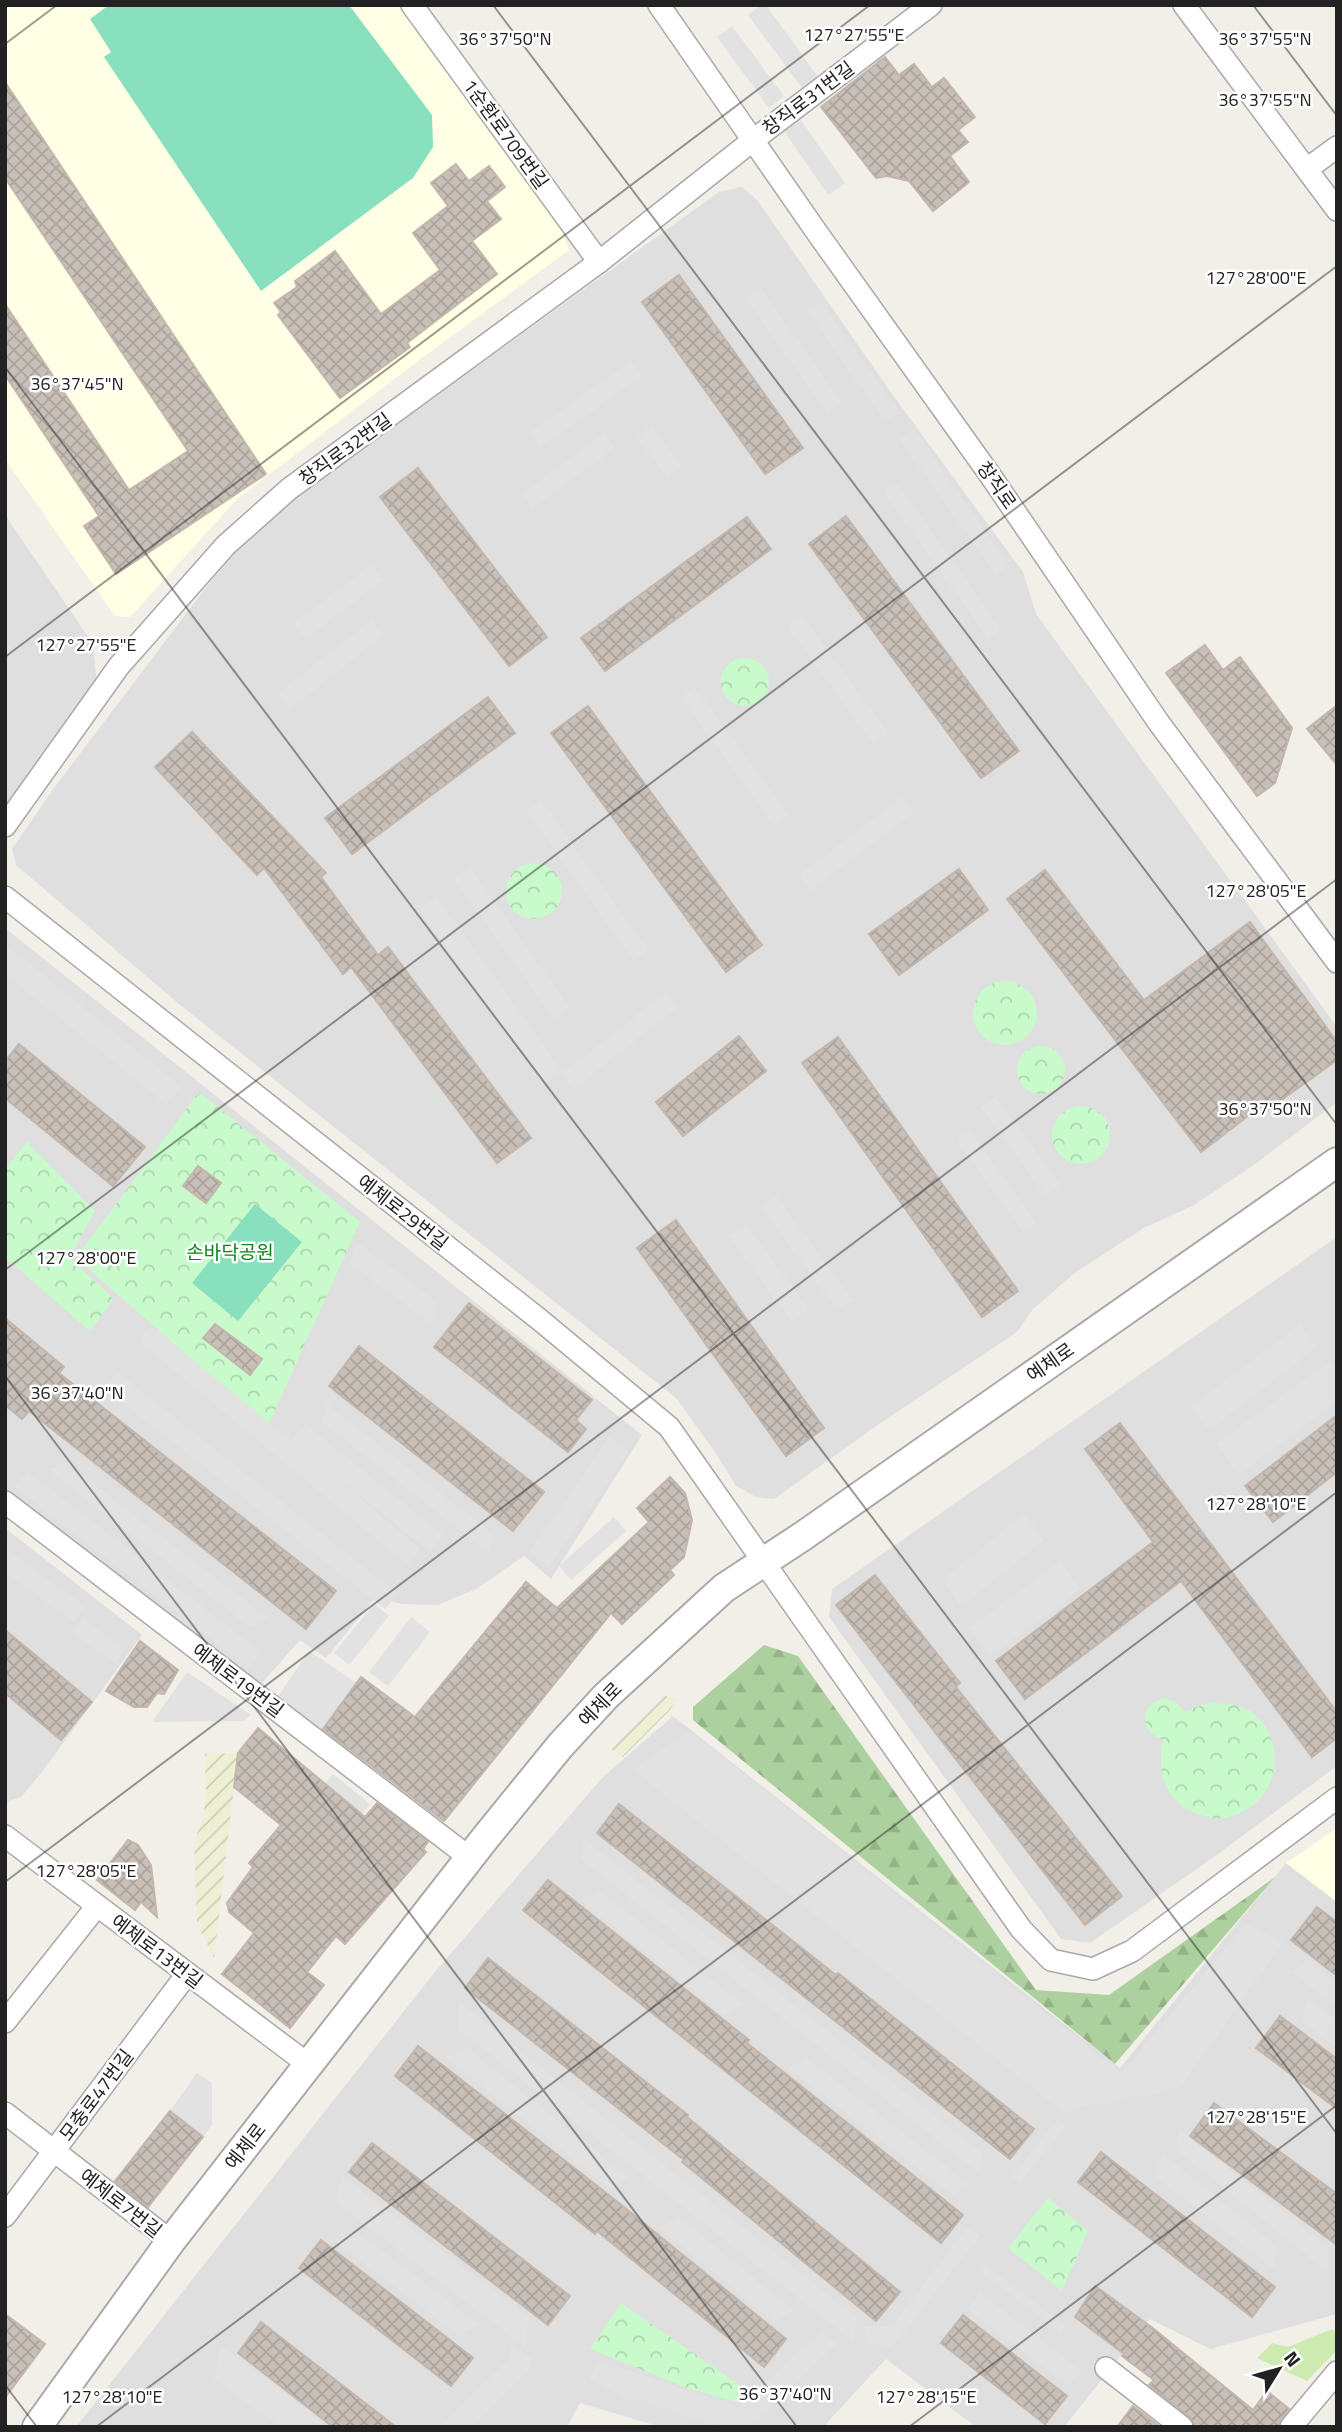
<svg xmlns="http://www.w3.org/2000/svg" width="1342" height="2432" font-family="'Titillium Web','Noto Sans KR',sans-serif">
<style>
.residential{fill:#e0dfdf}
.education{fill:#ffffe5}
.farmland{fill:url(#farmland-furrows)}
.grass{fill:#cdebb0}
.forest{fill:url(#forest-firs)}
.park{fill:url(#park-crowns)}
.pitch{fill:#88e0be}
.parking{fill:#e2e2e2}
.building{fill:url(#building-cross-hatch);stroke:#c4b6ab;stroke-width:2}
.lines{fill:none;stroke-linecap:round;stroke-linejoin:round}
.minor-casing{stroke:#a9a9a9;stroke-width:24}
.tertiary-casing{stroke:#a9a9a9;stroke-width:32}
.minor{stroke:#fff;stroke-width:21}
.tertiary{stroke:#fff;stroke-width:28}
.ticks{fill:none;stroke:#222;stroke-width:2;stroke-opacity:0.45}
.labels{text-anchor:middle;stroke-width:5;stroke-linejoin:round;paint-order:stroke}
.street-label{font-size:19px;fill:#222;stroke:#fff}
.park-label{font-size:19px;fill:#0c8416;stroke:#fff}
.ticks-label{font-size:18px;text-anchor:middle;fill:#222;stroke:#fff;stroke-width:5;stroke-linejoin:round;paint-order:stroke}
</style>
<defs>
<pattern id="farmland-furrows" width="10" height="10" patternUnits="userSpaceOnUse" patternTransform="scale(1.75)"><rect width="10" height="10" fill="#eef0d5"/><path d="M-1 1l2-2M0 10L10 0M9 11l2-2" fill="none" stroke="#ccceb7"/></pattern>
<pattern id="forest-firs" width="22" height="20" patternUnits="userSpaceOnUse" patternTransform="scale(1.75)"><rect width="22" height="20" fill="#add19e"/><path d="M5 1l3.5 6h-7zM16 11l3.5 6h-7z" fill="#95b388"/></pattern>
<pattern id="park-crowns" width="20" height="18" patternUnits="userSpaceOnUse" patternTransform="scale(1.75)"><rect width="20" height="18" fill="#c8facc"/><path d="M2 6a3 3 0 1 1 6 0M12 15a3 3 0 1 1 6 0" fill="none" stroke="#acd6af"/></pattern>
<pattern id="building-cross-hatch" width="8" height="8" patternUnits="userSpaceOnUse" patternTransform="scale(1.75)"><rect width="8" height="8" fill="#c7bfb8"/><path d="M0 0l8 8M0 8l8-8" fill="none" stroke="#aba49e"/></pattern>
</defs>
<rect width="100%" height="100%" fill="#f2efe9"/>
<g class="residential">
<path d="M742 187 758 201 892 394 1023 572 1036 614 1337 1027V1102L1254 1165 1194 1205 1144 1228 1076 1272 1033 1309 1017 1332 879 1424 774 1499 756 1497 736 1486 715 1452 676 1398 179 1004 16 865 12 849 54 788 204 590 247 538 287 503 719 192Z"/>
<path d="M5 515 93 644 97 686 5 806Z"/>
<path d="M5 928 642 1435 551 1579 524 1556 478 1588 438 1605 401 1604 376 1597 326 1658 300 1640 262 1683 160 1610 5 1493Z"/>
<path d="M1337 1237V1766L1214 1857 1090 1943 1061 1939 829 1617 832 1589Z"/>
<path d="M5 1528 142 1635 42 1772 21 1797 5 1802Z"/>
<path d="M673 1716 1120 2068 1286 1863 1337 1902V2314L1210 2349 1150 2319 1064 2427H976L886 2359 823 2427H661L580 2403 567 2427H76L434 1973 603 1777Z"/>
</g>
<g class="education">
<path d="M5 5H398L559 224 569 250 418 361 237 499 130 617 115 616 5 459Z"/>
<path d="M1337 1828V1902L1286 1863Z"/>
</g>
<g class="farmland">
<path d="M665 1696 677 1698 671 1709 623 1757 611 1749Z"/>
<path d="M238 1753 214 1958 197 1923 194 1844 204 1812 206 1791 205 1754Z"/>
</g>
<path class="grass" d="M1332 2329 1337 2335V2350L1307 2381 1257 2358 1272 2343 1288 2347Z"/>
<path class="forest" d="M764 1645 798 1656 1036 1990 1109 1995 1275 1877 1115 2064 693 1720V1707Z"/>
<g class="park">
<circle cx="745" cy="682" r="24"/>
<circle cx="534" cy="891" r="28"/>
<circle cx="1005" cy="1013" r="32"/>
<circle cx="1041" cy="1070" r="24"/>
<path d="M199 1092 360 1222 268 1426 76 1258Z"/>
<circle cx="1081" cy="1135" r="29"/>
<path d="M27 1142 95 1211 69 1258 114 1299 90 1331 5 1257V1169Z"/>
<path d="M1164 1698 1176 1702 1184 1712C1196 1707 1206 1703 1220 1703 1282 1703 1295 1788 1240 1813 1221 1822 1201 1818 1184 1807 1161 1792 1158 1764 1163 1740 1139 1733 1139 1703 1164 1698Z"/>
<path d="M1048 2198 1088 2231 1062 2291 1008 2248Z"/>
<path d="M621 2303 751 2393 748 2405 687 2388 590 2349Z"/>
</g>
<g class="pitch">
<path d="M109 5H349L432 115 433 147 413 178 261 291 104 57 111 52 90 19Z"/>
<path d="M255 1204 302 1242 238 1321 192 1283Z"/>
</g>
<g class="parking">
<path d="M761 5H766L818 77 802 88 748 15Z"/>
<path d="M732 26 784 96 769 108 717 37Z"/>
<path d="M800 119 845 183 828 195 784 131Z"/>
<path d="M761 288 842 403 827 413 746 299Z"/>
<path d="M821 302 900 413 886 423 807 311Z"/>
<path d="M631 361 642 376 540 448 530 432Z"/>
<path d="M652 426 682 467 667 478 637 437Z"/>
<path d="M913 429 1010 566 996 575 899 439Z"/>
<path d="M604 433 615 448 532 509 521 494Z"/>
<path d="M896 481 1001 629 988 639 883 491Z"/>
<path d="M371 565 383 580 305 639 294 623Z"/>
<path d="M802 615 888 733 873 744 787 626Z"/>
<path d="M372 620 384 635 290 709 278 693Z"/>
<path d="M695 688 789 815 774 825 681 698Z"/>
<path d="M902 797 914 813 810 891 799 875Z"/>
<path d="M541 800 648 950 633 960 526 810Z"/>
<path d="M470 867 569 1007 554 1019 454 879Z"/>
<path d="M437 897 562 1071 545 1084 419 910Z"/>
<path d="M5 944 182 1087 167 1105 5 974Z"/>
<path d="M666 992 678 1007 574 1089 562 1074Z"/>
<path d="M995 1097 1060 1184 1045 1195 981 1107Z"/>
<path d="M969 1129 1036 1223 1023 1232 956 1139Z"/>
<path d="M776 1196 853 1300 838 1311 761 1207Z"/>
<path d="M746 1224 808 1309 791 1321 729 1236Z"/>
<path d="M357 1242 438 1302 430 1323 350 1264Z"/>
<path d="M1300 1324 1317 1347 1209 1430 1191 1407Z"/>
<path d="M152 1326 291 1441 305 1424 443 1535 430 1552 305 1452 420 1549 407 1565 139 1341Z"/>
<path d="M1330 1361 1337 1369V1402L1239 1474 1216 1444Z"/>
<path d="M117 1372 398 1594 385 1609 104 1388Z"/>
<path d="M327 1404 494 1535 489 1553 322 1422Z"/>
<path d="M609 1437 629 1451 549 1567 529 1553Z"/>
<path d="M67 1464 269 1619 251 1628 48 1469Z"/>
<path d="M27 1471 261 1652 249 1668 14 1487Z"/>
<path d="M1025 1513 1043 1541 960 1607 943 1580Z"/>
<path d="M614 1517 626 1531 571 1580 559 1566Z"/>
<path d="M5 1548 85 1606 74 1622 5 1572Z"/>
<path d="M1060 1561 1081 1589 990 1656 969 1628Z"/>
<path d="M374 1604 389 1616 349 1665 334 1653Z"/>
<path d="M83 1617 125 1650 115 1664 72 1632Z"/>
<path d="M411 1617 430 1632 388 1686 369 1672Z"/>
<path d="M309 1651 357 1683 321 1731 277 1698Z"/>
<path d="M187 1672 251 1715 244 1721 152 1722Z"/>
<path d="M690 1731 1122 2074 1245 1924 1283 1942 1179 2089 1062 2111 633 1770Z"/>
<path d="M333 1774 370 1804 362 1814 325 1784Z"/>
<path d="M584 1839 982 2153 979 2173 581 1859Z"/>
<path d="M600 1891 744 2005 724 2016 579 1899Z"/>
<path d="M1308 1961 1337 1984V2007L1291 1971Z"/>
<path d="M1309 2000 1337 2020V2048L1300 2020Z"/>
<path d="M459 2002 857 2318 853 2341 458 2029Z"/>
<path d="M468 2049 630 2179 609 2188 445 2057Z"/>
<path d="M807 2058 969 2184 953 2196 788 2068Z"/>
<path d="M197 2073 212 2083V2125L203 2137 170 2111Z"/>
<path d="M1058 2119 1066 2126 1019 2184 1011 2178Z"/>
<path d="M1179 2129 1328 2248 1329 2273 1176 2149Z"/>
<path d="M1163 2154 1277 2246 1274 2269 1155 2176Z"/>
<path d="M342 2176 529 2318 525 2347 336 2202Z"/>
<path d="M678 2216 794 2311 774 2322 659 2227Z"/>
<path d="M968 2226 980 2236 891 2349 869 2344 864 2327H891Z"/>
<path d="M357 2232 480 2325 458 2335 333 2240Z"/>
<path d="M986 2265 1066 2326 1061 2333 981 2272Z"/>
<path d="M980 2293 1082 2371 1069 2386 967 2309Z"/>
<path d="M821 2332 837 2343 749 2427H725L622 2396 589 2380 598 2361 739 2407Z"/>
<path d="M221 2345 329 2427H280L214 2379Z"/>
<path d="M511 2346 533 2357 529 2369 472 2427H438L508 2360Z"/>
</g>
<g class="building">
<path d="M885 57 899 75 914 64 932 87 944 78 975 117 958 130 968 142 950 156 969 182 933 211 909 181 887 176 876 178 821 107Z"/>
<path d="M5 82 266 474 116 574 84 526 99 516 5 375V304L129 490 188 451 5 178Z"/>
<path d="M456 164 469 181 489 166 505 187 487 201 501 219 472 241 497 274 407 343 410 347 340 398 278 315 281 312 274 303 297 287 295 281 335 251 381 314 440 270 413 233 448 206 431 183Z"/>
<path d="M679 275 803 448 765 474 642 302Z"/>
<path d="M418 468 547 637 509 666 380 497Z"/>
<path d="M846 516 1019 751 981 778 809 544Z"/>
<path d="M747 517 771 549 605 671 581 638Z"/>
<path d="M1205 645 1223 670 1240 657 1292 728 1275 783 1257 796 1166 673Z"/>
<path d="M488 697 515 733 352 854 325 818Z"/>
<path d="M1337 705V765L1307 729Z"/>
<path d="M588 706 762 945 726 972 551 733Z"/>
<path d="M192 732 326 873 321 877 378 955 388 947 531 1138 497 1163 351 967 343 974 264 868 257 875 155 767Z"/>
<path d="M959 869 988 910 899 975 869 934Z"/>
<path d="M1045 870 1144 1000 1250 922 1337 1042V1060L1265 1112 1261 1106 1201 1152 1007 899Z"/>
<path d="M739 1036 766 1071 683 1136 656 1102Z"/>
<path d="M838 1037 1018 1291 982 1317 802 1063Z"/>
<path d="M19 1044 145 1147 113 1186 5 1098V1061Z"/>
<path d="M198 1166 221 1183 206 1203 183 1186Z"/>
<path d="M676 1220 824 1428 786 1456 637 1248Z"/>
<path d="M469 1303 592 1400 576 1420 586 1429 568 1452 434 1347Z"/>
<path d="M5 1318 64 1367 59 1373 336 1591 306 1629 29 1411 22 1419 5 1405Z"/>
<path d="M215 1324 262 1359 250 1375 203 1338Z"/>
<path d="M359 1346 544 1492 513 1531 329 1386Z"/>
<path d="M1337 1415V1472L1273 1522 1245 1486Z"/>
<path d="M1120 1423 1337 1712V1738L1312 1757 1181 1581 1025 1699 996 1661 1153 1542 1085 1449Z"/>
<path d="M670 1477 685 1493 692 1520 684 1557 670 1570 674 1575 622 1624 611 1613 444 1821 323 1729 361 1677 415 1717 526 1582 557 1608 649 1522 637 1508Z"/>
<path d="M875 1575 960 1683 956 1687 1122 1896 1085 1925 836 1605Z"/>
<path d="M5 1630 92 1702 61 1740 5 1693Z"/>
<path d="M140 1641 178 1670 164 1694 157 1693 147 1707H134L106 1691Z"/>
<path d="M258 1728 365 1817 377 1803 428 1842 423 1849 426 1852 345 1944 336 1936 307 1972 324 1985 290 2028 222 1974 254 1933 229 1912 227 1903 253 1867 249 1863 281 1825 234 1787 238 1753Z"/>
<path d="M619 1804 836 1975 838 1973 1034 2129 1010 2159 597 1833Z"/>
<path d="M128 1840 138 1845 151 1865 157 1917 141 1902 135 1910 97 1880Z"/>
<path d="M548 1880 749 2040 747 2043 963 2215 941 2243 523 1910Z"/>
<path d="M1317 1907 1337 1922V1976L1291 1940Z"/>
<path d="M488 1958 688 2115 687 2117 900 2292 876 2321 682 2162 684 2160 465 1988Z"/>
<path d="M1280 2016 1337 2059V2109L1256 2048Z"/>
<path d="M418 2046 619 2203 786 2339 764 2367 597 2231 595 2234 395 2076Z"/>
<path d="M1214 2103 1337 2194V2245L1190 2136Z"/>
<path d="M170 2111 203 2137 148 2207 115 2181Z"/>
<path d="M372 2143 570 2296 548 2325 349 2172Z"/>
<path d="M1101 2152 1275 2287 1252 2317 1078 2182Z"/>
<path d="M321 2240 473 2358 451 2386 299 2268Z"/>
<path d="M1095 2286 1154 2329 1253 2410 1267 2391 1289 2409 1281 2419 1278 2427H1195L1190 2417 1149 2385 1154 2380 1122 2356 1124 2354 1075 2317Z"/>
<path d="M5 2314 45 2344 5 2398Z"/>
<path d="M963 2315 1067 2396 1045 2424 941 2343Z"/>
<path d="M261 2322 396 2427H333L238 2353Z"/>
<path d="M1133 2406 1160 2427H1117Z"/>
</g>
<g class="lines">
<defs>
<g id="minor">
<path d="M412 5 599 262"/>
<path d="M659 5 818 234 990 475 1159 723 1337 962"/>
<path d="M1184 5 1337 210"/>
<path d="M1307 169 1337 147"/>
<path d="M5 826 119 666 226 545 289 489 599 262 752 141 931 5"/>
<path d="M5 897 540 1320 669 1427 1021 1929 1051 1960 1093 1969 1132 1951 1337 1798"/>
<path d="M5 1502 470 1858"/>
<path d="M5 1836 309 2065"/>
<path d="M5 2022 97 1906"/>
<path d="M5 2113 171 2241"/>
<path d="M5 2216 187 1974"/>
<path d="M1106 2368 1182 2427"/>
<path d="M1291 2427 1337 2372"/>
</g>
<path id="tertiary" d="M37 2427 171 2241 486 1837 560 1746 606 1696 724 1588 803 1536 1337 1162"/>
</defs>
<use href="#minor" class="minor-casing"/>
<use href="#tertiary" class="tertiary-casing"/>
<use href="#minor" class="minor"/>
<use href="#tertiary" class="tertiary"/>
</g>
<path class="ticks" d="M493 5 1337 1125M1253 5 1337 116M5 44 57 5M5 367 1337 2134M5 657 870 5M5 1270 1337 266M5 1376 797 2427M5 1882 1337 879M5 2385 37 2427M96 2427 1337 1492M909 2427 1337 2105"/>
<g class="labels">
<g class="street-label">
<text transform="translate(808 98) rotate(-37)" y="7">창직로31번길</text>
<text transform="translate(506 134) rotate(54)" y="7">1순환로709번길</text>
<text transform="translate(345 449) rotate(-36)" y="7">창직로32번길</text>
<text transform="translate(997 485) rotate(55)" y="7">창직로</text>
<text transform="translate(403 1212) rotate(38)" y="7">예체로29번길</text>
<text transform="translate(1050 1362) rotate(-35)" y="7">예체로</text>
<text transform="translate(238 1680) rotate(37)" y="7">예체로19번길</text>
<text transform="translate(600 1704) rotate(-46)" y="7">예체로</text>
<text transform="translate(157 1951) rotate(37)" y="7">예체로13번길</text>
<text transform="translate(96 2095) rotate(-53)" y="7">모충로47번길</text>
<text transform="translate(245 2146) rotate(-52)" y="7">예체로</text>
<text transform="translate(121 2203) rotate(38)" y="7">예체로7번길</text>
</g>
<g class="park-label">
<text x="230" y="1259">손바닥공원</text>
</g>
</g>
<g class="ticks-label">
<text x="854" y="41">127°27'55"E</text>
<text x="1265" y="45">36°37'55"N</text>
<text x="505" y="45">36°37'50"N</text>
<text x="1265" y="106">36°37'55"N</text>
<text x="1256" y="284">127°28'00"E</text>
<text x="77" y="390">36°37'45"N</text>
<text x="86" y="651">127°27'55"E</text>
<text x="1256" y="897">127°28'05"E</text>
<text x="1265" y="1115">36°37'50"N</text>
<text x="86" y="1264">127°28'00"E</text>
<text x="77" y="1399">36°37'40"N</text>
<text x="1256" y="1510">127°28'10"E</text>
<text x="86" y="1877">127°28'05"E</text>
<text x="1256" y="2123">127°28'15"E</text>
<text x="785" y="2400">36°37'40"N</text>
<text x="112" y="2403">127°28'10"E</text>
<text x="926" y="2403">127°28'15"E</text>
</g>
<rect width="1342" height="2432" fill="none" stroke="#222222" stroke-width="14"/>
<g transform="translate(1279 2369) rotate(53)" stroke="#ffffff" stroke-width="5" paint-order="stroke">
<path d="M0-5L12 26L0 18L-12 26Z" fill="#222222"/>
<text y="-10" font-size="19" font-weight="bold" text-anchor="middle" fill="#222222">N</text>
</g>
</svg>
